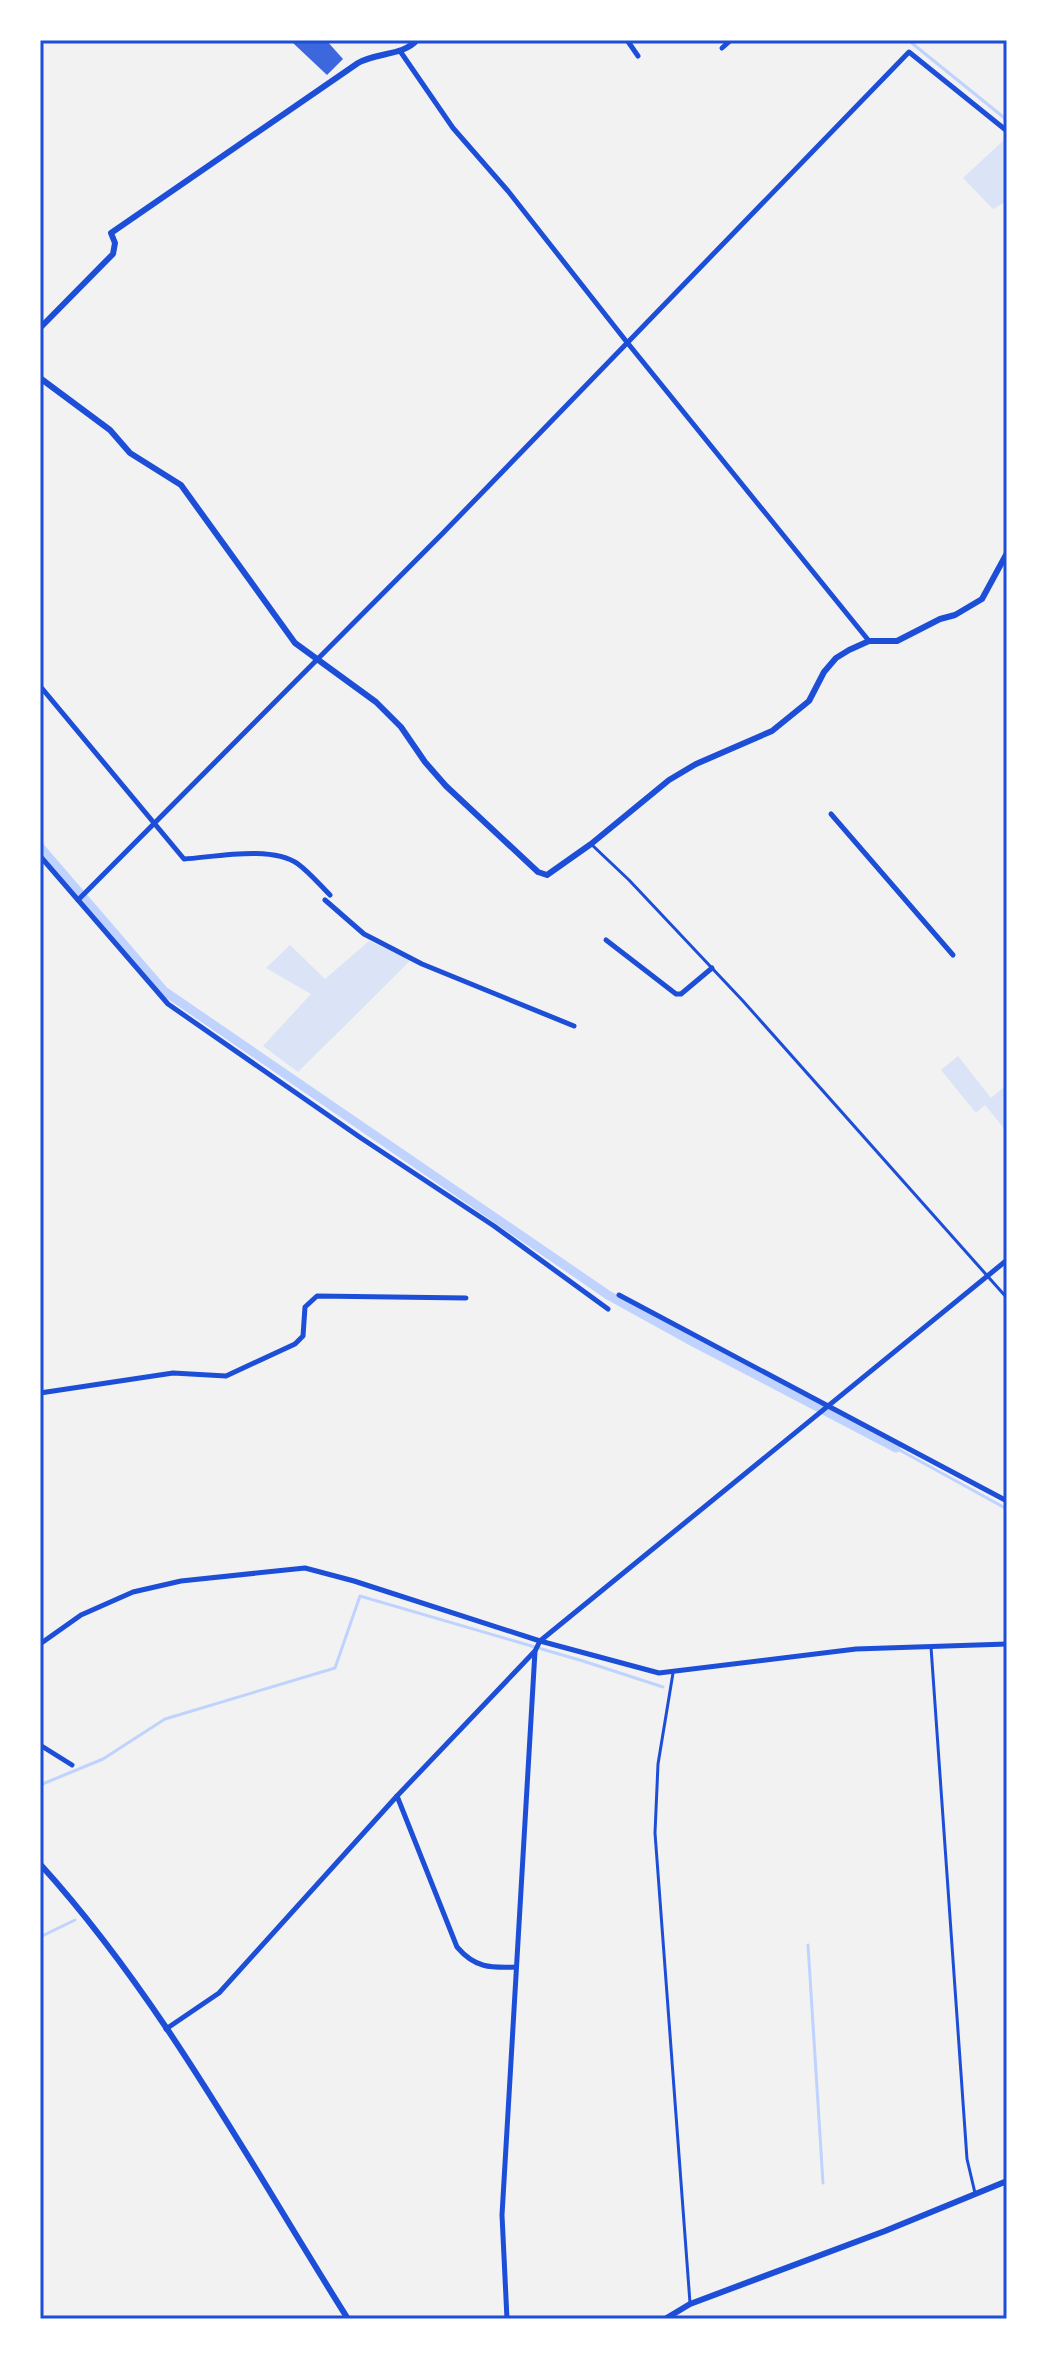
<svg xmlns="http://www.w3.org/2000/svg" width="1047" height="2359" font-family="Barlow,sans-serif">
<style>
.green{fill:#dbe4f7}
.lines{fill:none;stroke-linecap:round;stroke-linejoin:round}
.stream{stroke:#bfd3fe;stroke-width:3}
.canal{stroke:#bfd3fe;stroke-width:9}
.building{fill:#3d67dc}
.service{stroke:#1d4ed8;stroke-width:3}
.minor{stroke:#1d4ed8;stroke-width:5}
.tertiary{stroke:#1d4ed8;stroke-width:6}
.neatline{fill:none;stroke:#1d4ed8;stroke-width:3}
</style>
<rect width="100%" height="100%" fill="#f2f2f2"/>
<g class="green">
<path d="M1007 137V201L993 209 963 178Z"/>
<path d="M369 941 411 960 298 1072 263 1046 311 994 266 968 290 945 325 979Z"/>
<path d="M958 1056 991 1098 1004 1087 1007 1091V1132L985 1105 976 1113 941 1070Z"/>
</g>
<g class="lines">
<g class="stream">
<path d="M908 40 1007 120"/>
<path d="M896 1448 1007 1509"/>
<path d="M40 1785 103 1759 165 1719 335 1668 360 1596 583 1661 663 1687"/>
<path d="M40 1937 75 1920"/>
<path d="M808 1945 823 2183"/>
</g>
<path class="canal" d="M40 847 164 991 608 1295 695 1343 896 1448"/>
</g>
<path class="building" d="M295 40H326L343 59 327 75 293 43Z"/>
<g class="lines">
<g class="service">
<path d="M591 844 629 880 743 1001 1007 1298"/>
<path d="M931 1647 967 2159 975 2193"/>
<path d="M673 1673 658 1764 655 1833 690 2303"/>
</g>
<g class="minor">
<path d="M627 40 638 56"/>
<path d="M722 48 731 40"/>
<path d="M400 51 453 128 508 191 626 341 869 641"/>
<path d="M40 686 184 859C215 857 272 845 298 864 309 872 320 885 330 895"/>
<path d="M831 814 953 955"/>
<path d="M40 856 168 1004 361 1138 494 1226 608 1309"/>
<path d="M78 900 443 533 909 52 1007 131"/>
<path d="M325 900 364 934 422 964 574 1026"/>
<path d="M606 940 676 994H681L712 968"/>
<path d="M619 1295 1007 1501"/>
<path d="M40 1393 173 1373 226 1376 295 1344 303 1336 305 1307 317 1296 466 1298"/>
<path d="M40 1644 81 1615 133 1592 181 1581 305 1568 354 1581 540 1641 659 1673 856 1649 1007 1644"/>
<path d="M40 1745 72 1765"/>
<path d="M397 1796 457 1947C475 1968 490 1968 516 1967"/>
<path d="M166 2029 219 1993 397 1796 535 1651 540 1641 1007 1260"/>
<path d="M507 2319 502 2215 535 1651"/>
</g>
<g class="tertiary">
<path d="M40 328 113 254 115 243 111 233 358 63C377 52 403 56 417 40"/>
<path d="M40 378 110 430 130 453 181 485 295 643 376 702 401 727 425 762 446 786 538 872 547 875 591 844 669 780 696 764 772 731 809 701 824 672 836 658 849 650 869 641H897L940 619 955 615 982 599 1007 553"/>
<path d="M40 1864C161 1997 252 2167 348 2319"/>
<path d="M665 2319 690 2304 885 2231 1007 2181"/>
</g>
</g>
<rect width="1047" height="2359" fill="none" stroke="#ffffff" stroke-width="84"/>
<rect x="42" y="42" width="963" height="2275" class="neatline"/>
</svg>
